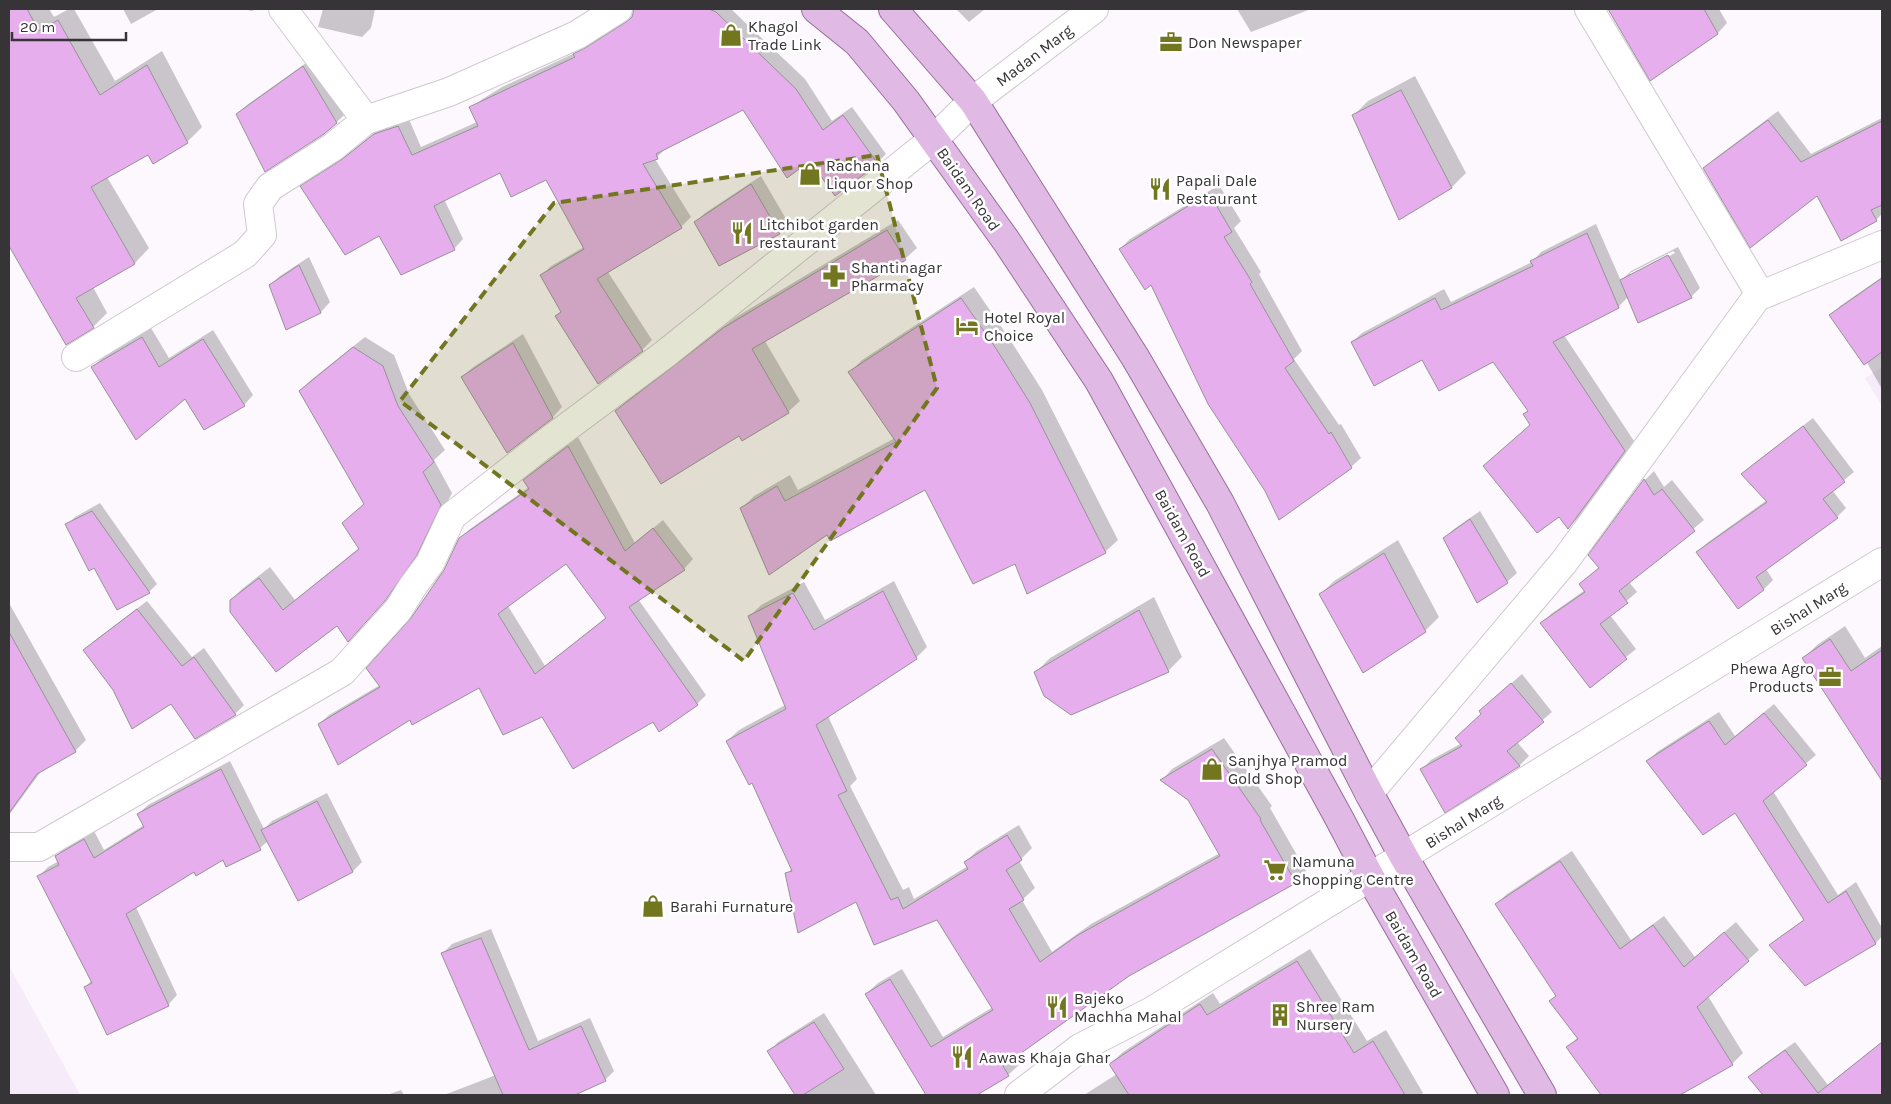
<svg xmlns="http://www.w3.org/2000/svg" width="1891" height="1104" font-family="Karla,sans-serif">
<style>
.built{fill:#f6ebf8}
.shadow{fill:#0003;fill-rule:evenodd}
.building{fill:#e6aeec;stroke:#979298;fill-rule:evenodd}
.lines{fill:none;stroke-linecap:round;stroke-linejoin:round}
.minor-casing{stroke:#cfc9cf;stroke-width:30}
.primary-casing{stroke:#976d9c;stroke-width:30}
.minor{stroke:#fff;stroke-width:28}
.primary{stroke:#e0bae4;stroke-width:28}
.marked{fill:#71761f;fill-opacity:0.2;stroke:#71761f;stroke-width:4;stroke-dasharray:10 6;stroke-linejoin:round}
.labels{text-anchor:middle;stroke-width:5;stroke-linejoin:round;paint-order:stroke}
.poi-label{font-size:16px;fill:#373437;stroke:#fff;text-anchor:start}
.street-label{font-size:16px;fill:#373437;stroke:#fff}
</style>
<rect width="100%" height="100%" fill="#fdf7fe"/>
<g class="built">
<path d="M1882 367V406L1865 378Z"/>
<path d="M9 966 68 1073 80 1095H9Z"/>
</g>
<g class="shadow">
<path d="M9 9H49L54 17 69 9H74L115 81 162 51 202 127 187 142 148 154 107 177 149 248 135 263 93 287 107 313 93 327 67 343 9 244 17 236 9 221Z"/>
<path d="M123 9H158L131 24Z"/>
<path d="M242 9H256L252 11Z"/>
<path d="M323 9H375L371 28 362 37 318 27Z"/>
<path d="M635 9H731L805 79 832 121 852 107 886 154 877 163 810 160 743 108 666 148 655 159 691 217 681 227 608 272 652 340 642 350 598 383 556 316 562 311 542 275 551 266 584 247 547 179 501 171 444 199 463 239 454 249 380 234 302 187 311 177 352 151 384 125 408 117 421 147 477 122 471 110 481 100 502 87 577 52 584 45 596 39 633 16Z"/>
<path d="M956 9H985L969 22Z"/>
<path d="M1237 9H1311L1251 32Z"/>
<path d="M1609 9H1719L1727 23 1718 33 1651 79Z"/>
<path d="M313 58 346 113 337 122 237 114 247 105Z"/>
<path d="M1415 76 1466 173 1452 187 1400 218 1354 115 1368 101Z"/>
<path d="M1778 111 1811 154 1882 118V214L1876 220 1817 194 1704 168 1714 159Z"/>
<path d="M761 176 789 224 779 233 696 222 705 213Z"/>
<path d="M1219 185 1241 221 1234 228 1261 272 1259 274 1302 351 1294 359 1339 425 1341 424 1361 458 1351 467 1266 491 1152 284 1120 249 1130 239Z"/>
<path d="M898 220 917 248 905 259 765 341 800 401 788 412 739 434 616 411 627 400 736 317Z"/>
<path d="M1596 224 1621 281 1631 271 1678 247 1700 288 1691 297H1628L1618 307 1564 335 1634 441 1578 518 1568 528 1531 425 1524 414 1529 410 1493 361 1423 359 1352 342 1362 333 1444 289 1451 302 1532 262 1541 252ZM1673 251 1675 253 1630 276V273Z"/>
<path d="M309 257 330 302 321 312 286 328 270 285 280 276Z"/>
<path d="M1882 277V389L1866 361 1831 315 1840 306Z"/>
<path d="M974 287 1009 338 1042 390 1118 540 1105 552 1015 562 926 488 828 533 742 508 754 496 790 475 798 490 895 438 850 372 862 360Z"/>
<path d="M151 328 169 358 213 330 253 395 244 405 185 397 93 367 102 358Z"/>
<path d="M523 334 562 407 553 417 507 451 462 377 472 368Z"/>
<path d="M365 337 394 355 409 394 445 450 434 460 452 493 427 542 396 588 359 629 231 600 242 589 270 567 295 600 359 548 343 523 365 503 300 391 311 380Z"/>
<path d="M1813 418 1854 472 1832 490 1846 508 1837 517 1766 569 1773 580 1764 589 1698 552 1707 543 1767 500 1743 474 1752 465Z"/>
<path d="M578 437 635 543 663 520 693 559 684 569 638 599 706 695 697 704 653 721 543 716 479 686 410 719 319 724 329 715 380 685 412 619 445 570 460 538 470 529 529 487 525 480 534 471ZM566 562 607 617 545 666 508 606Z"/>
<path d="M1654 471 1664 487 1672 480 1704 520 1629 582 1637 592 1610 615 1636 649 1590 686 1542 623 1551 614 1585 590 1580 584 1600 567 1590 555 1645 480Z"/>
<path d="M100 503 157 584 149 592 94 567 67 525 75 517Z"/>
<path d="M1480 511 1517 573 1507 582 1444 539 1454 529Z"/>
<path d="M1398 540 1439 617 1425 631 1320 595 1334 581Z"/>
<path d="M894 581 927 647 916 658 828 716 857 779 850 786 903 890 909 887 914 899 968 866 965 862 977 851 1019 825 1032 848 1019 861 1035 888 1022 900 1052 952 1091 924 1220 853 1189 799 1162 780 1172 769 1224 738 1272 806 1270 808 1306 871 1295 882 1128 975 1015 1056 1020 1064 1008 1075 974 1095H928L866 994 878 983 902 969 943 1037 993 1007 938 918 857 900 787 874 792 868 752 782 727 741 739 730 785 705 750 616 761 605 804 582 825 620Z"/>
<path d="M1154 597 1182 657 1168 671 1036 672 1050 658Z"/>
<path d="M147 601 192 657 204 648 244 705 235 714 114 689 84 650 94 641Z"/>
<path d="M9 603 86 740 75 751 42 770 9 815Z"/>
<path d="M1845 626 1865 658 1882 646V769L1878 772 1803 659 1817 645Z"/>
<path d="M1522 674 1552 712 1517 742 1529 756 1520 765 1445 811 1422 769 1431 760 1462 743 1490 702Z"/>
<path d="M1774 704 1816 755 1773 791 1838 895 1856 882 1882 928V936L1876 943 1805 985 1771 945 1781 936 1805 919 1736 812 1648 761 1657 752 1719 712 1735 736Z"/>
<path d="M230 761 264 829 272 821 327 793 362 862 353 871 298 899 268 841 260 848 223 859 195 870 136 907 177 995 168 1005 85 987 92 980 39 876 48 867 59 861 56 856 66 847 94 831 104 850 144 825 138 814 148 805Z"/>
<path d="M1572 851 1631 940 1664 916 1695 957 1736 922 1759 950 1708 996 1743 1053 1732 1064 1679 1095H1603L1568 1047 1578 1037 1551 1001 1557 995 1496 904 1507 894Z"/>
<path d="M491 929 538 1041 590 1018 614 1071 605 1080 571 1095H444L496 1075 443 953 452 944Z"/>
<path d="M1310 949 1367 1041 1386 1030 1423 1093 1421 1095H1271L1247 1054 1185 1095H1084L1117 1074 1110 1064 1123 1052 1213 993 1220 1004Z"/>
<path d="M824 1013 876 1095H797L769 1052 778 1042Z"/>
<path d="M1795 1042 1828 1085 1882 1042V1095H1764L1750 1077 1759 1068Z"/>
<path d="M401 1090 404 1095H387Z"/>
</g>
<g class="building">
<path d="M9 9H27L39 31 58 20 100 95 147 65 188 143 153 164 148 155 91 187 135 264 76 298 94 328 66 345 9 246Z"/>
<path d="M634 9H709L716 12 796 89 823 130 843 115 878 164 835 196 810 161 787 178 743 110 656 154 658 159 643 164 682 228 597 279 643 351 598 384 555 316 561 312 540 275 584 249 546 180 511 197 500 173 434 206 455 250 401 275 379 236 345 255 300 186 341 160 374 134 398 126 412 155 478 126 469 107 575 57 573 54 585 48 626 22 632 17Z"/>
<path d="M1608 9H1704L1718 34 1650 81Z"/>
<path d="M303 66 337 123 324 134 265 172 236 114Z"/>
<path d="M1401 90 1452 188 1399 220 1352 115Z"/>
<path d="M1768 120 1801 162 1882 121V205L1871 210 1877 221 1841 241 1817 196 1750 248 1703 168Z"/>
<path d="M751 184 780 234 719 266 694 222Z"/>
<path d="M1209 193 1232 232 1224 237 1252 282 1250 284 1294 361 1285 368 1329 434 1331 432 1352 468 1279 520 1265 491 1208 404 1151 285 1145 290 1119 249Z"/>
<path d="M887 230 906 260 752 349 789 413 742 441 739 436 661 484 615 411 723 328Z"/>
<path d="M1587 233 1619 308 1553 342 1625 451 1568 529 1559 517 1537 533 1483 466 1530 425 1523 414 1528 411 1493 362 1439 391 1422 360 1374 386 1351 342 1435 298 1441 310 1533 266 1530 261Z"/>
<path d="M1668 255 1692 298 1638 323 1620 280Z"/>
<path d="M299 265 321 313 286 330 269 285Z"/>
<path d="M1882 278V352L1864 365 1829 315Z"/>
<path d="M961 298 997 350 1030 403 1106 553 1027 594 1015 564 973 584 925 490 830 541 827 535 769 575 740 508 777 486 785 501 896 442 848 372Z"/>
<path d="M142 337 159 367 203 339 245 406 204 430 185 399 136 440 91 367Z"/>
<path d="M513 343 553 418 507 453 461 377Z"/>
<path d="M353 347 383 366 398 406 434 462 423 472 441 505 417 555 385 601 348 642 337 626 276 672 230 612V600L259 578 283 610 359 549 342 523 364 504 299 391Z"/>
<path d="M1803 426 1845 482 1823 499 1838 518 1756 577 1764 590 1738 609 1696 552 1767 502 1741 474Z"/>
<path d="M568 446 625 551 653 528 685 570 629 607 698 705 659 732 653 722 573 769 542 717 503 735 479 688 412 725 410 720 338 765 318 724 380 687 366 668 411 618 444 570 459 538 529 489 523 480ZM566 564 606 618 535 674 498 614Z"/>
<path d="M1644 479 1654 495 1662 489 1695 531 1619 591 1628 603 1600 624 1627 659 1590 688 1540 623 1585 592 1579 584 1599 568 1588 555Z"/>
<path d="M92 511 150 593 117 610 94 568 89 571 65 524Z"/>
<path d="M1470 519 1508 583 1477 603 1443 538Z"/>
<path d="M1384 553 1426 632 1363 673 1319 594Z"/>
<path d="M883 591 917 659 816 725 847 791 838 795 891 900 898 897 903 909 968 869 964 862 1007 835 1022 860 1006 870 1024 900 1009 909 1040 962 1078 935 1220 856 1188 800 1160 780 1212 749 1261 819 1260 820 1296 883 1129 976 1003 1066 1009 1076 977 1095H926L865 994 890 979 931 1047 993 1010 937 920 874 945 856 902 798 933 785 873 792 871 752 783 749 785 726 741 786 709 748 616 793 593 814 630Z"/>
<path d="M137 609 182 666 194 657 236 715 195 739 171 704 132 729 113 690 83 650Z"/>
<path d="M1139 610 1169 672 1071 715 1044 696 1034 672Z"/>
<path d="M9 632 76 752 37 774 9 813Z"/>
<path d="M1830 639 1851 671 1882 650V781L1802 658Z"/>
<path d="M1511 683 1544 722 1507 751 1520 766 1445 813 1420 769 1462 746 1455 738 1481 714 1479 711Z"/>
<path d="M1764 713 1807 765 1763 801 1828 903 1846 891 1876 944 1805 986 1769 945 1804 920 1735 813 1703 835 1646 761 1709 721 1725 745Z"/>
<path d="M221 769 261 850 226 867 223 860 196 876 194 872 126 914 169 1006 107 1035 84 987 92 983 37 876 59 865 55 856 84 839 94 858 144 827 137 814Z"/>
<path d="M317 801 353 872 298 901 261 830Z"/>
<path d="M1560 861 1620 949 1653 925 1684 967 1724 932 1749 961 1697 1007 1733 1065 1680 1095H1601L1566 1047 1578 1039 1549 1001 1556 996 1495 904Z"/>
<path d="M481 938 529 1050 581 1026 606 1081 575 1095H503L441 953Z"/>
<path d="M1297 961 1354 1053 1373 1041 1405 1095H1129L1109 1064 1200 1004 1207 1015Z"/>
<path d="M814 1022 844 1069 803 1095H795L767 1051Z"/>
<path d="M1882 1042V1095H1763L1748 1077 1785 1050 1818 1093Z"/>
</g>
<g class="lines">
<defs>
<g id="minor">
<path d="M283 9 366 120 449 92 577 35 618 9"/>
<path d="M1589 9 1757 289V297"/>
<path d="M76 357 245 254 262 235 258 204 270 187 333 147 366 120"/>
<path d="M1369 793 1564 562 1757 297 1882 245"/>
<path d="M9 847H39L342 672 398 610 413 586 430 563 452 516 543 445 665 354 934 139 973 101 1094 9"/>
<path d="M1019 1095 1080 1048 1152 1011 1882 562"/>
</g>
<g id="primary">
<path d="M816 9 857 42 906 101 1007 242 1099 381 1339 818 1370 877 1495 1095"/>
<path d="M893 9 973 101 1135 357 1220 503 1369 793 1404 857 1542 1095"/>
</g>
</defs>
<use href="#minor" class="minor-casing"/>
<use href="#primary" class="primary-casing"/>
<use href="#minor" class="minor"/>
<use href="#primary" class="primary"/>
</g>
<path class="marked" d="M877 155 937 388 744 661 400 401 554 203Z"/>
<defs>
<symbol id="shop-bare" viewBox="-9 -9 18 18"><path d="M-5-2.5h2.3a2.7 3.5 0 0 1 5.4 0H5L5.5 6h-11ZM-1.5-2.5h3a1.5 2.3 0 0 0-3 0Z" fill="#71761f" stroke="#fff" stroke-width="2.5" paint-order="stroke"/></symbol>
<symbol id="office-bare" viewBox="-9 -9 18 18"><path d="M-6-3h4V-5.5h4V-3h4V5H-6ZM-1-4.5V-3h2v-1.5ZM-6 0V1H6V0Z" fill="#71761f" stroke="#fff" stroke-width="2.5" paint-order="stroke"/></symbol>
<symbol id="restaurant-bare" viewBox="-9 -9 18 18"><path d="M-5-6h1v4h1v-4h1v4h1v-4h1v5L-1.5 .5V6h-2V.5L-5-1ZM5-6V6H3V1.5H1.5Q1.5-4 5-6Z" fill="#71761f" stroke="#fff" stroke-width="2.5" paint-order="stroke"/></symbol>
<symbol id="pharmacy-bare" viewBox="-9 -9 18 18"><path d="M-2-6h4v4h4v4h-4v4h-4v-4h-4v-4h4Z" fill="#71761f" stroke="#fff" stroke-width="2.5" paint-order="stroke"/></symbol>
<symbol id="hotel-bare" viewBox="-9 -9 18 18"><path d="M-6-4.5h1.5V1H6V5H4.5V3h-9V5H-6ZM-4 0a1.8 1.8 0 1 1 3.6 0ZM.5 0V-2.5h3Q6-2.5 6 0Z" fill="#71761f" stroke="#fff" stroke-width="2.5" paint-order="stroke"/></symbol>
<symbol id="supermarket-bare" viewBox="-9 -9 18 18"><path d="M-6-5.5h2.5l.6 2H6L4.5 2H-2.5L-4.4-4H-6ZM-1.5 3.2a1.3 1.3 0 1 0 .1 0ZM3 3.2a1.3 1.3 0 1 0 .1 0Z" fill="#71761f" stroke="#fff" stroke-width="2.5" paint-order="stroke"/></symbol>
<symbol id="building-bare" viewBox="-9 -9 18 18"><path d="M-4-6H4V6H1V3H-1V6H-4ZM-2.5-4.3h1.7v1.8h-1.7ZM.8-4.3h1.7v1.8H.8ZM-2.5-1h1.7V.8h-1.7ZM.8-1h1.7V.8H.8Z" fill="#71761f" stroke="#fff" stroke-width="2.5" paint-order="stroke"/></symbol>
</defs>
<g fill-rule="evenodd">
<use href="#shop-bare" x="715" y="19" width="32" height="32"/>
<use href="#office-bare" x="1155" y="26" width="32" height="32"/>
<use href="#shop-bare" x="794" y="158" width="32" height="32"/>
<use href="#restaurant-bare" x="1144" y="173" width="32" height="32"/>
<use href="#restaurant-bare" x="726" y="217" width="32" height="32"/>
<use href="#pharmacy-bare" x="818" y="260" width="32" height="32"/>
<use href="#hotel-bare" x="951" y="310" width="32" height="32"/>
<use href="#office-bare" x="1814" y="661" width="32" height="32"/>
<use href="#shop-bare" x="1196" y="753" width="32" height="32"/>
<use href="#supermarket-bare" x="1259" y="854" width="32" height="32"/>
<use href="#shop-bare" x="637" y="890" width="32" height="32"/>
<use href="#restaurant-bare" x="1041" y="991" width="32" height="32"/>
<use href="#building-bare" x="1264" y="999" width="32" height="32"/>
<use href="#restaurant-bare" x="946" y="1041" width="32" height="32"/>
</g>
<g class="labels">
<g class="poi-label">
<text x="748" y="32">Khagol<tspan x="748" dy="18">Trade Link</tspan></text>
<text x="1188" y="48">Don Newspaper</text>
<text x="826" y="171">Rachana<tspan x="826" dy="18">Liquor Shop</tspan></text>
<text x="1176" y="186">Papali Dale<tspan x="1176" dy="18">Restaurant</tspan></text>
<text x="759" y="230">Litchibot garden<tspan x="759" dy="18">restaurant</tspan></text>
<text x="851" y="273">Shantinagar<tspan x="851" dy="18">Pharmacy</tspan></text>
<text x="984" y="323">Hotel Royal<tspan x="984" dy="18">Choice</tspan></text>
<text x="1814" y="674" text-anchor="end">Phewa Agro<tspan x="1814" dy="18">Products</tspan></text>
<text x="1228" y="766">Sanjhya Pramod<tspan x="1228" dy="18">Gold Shop</tspan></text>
<text x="1292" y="867">Namuna<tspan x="1292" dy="18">Shopping Centre</tspan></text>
<text x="670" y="912">Barahi Furnature</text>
<text x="1074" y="1004">Bajeko<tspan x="1074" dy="18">Machha Mahal</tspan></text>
<text x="1296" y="1012">Shree Ram<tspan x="1296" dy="18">Nursery</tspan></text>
<text x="979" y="1063">Aawas Khaja Ghar</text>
</g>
<g class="street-label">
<text transform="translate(1034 55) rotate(-37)" y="6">Madan Marg</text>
<text transform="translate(969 189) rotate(55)" y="6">Baidam Road</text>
<text transform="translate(1183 533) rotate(61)" y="6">Baidam Road</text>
<text transform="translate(1808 608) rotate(-32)" y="6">Bishal Marg</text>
<text transform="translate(1463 821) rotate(-32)" y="6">Bishal Marg</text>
<text transform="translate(1414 954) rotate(60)" y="6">Baidam Road</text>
</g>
</g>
<rect width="1891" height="1104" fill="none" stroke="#373437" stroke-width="20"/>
<path d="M12 32v8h114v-8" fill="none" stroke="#373437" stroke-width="2.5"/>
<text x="20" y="32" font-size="15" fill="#373437" stroke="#ffffff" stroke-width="4" paint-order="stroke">20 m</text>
</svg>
